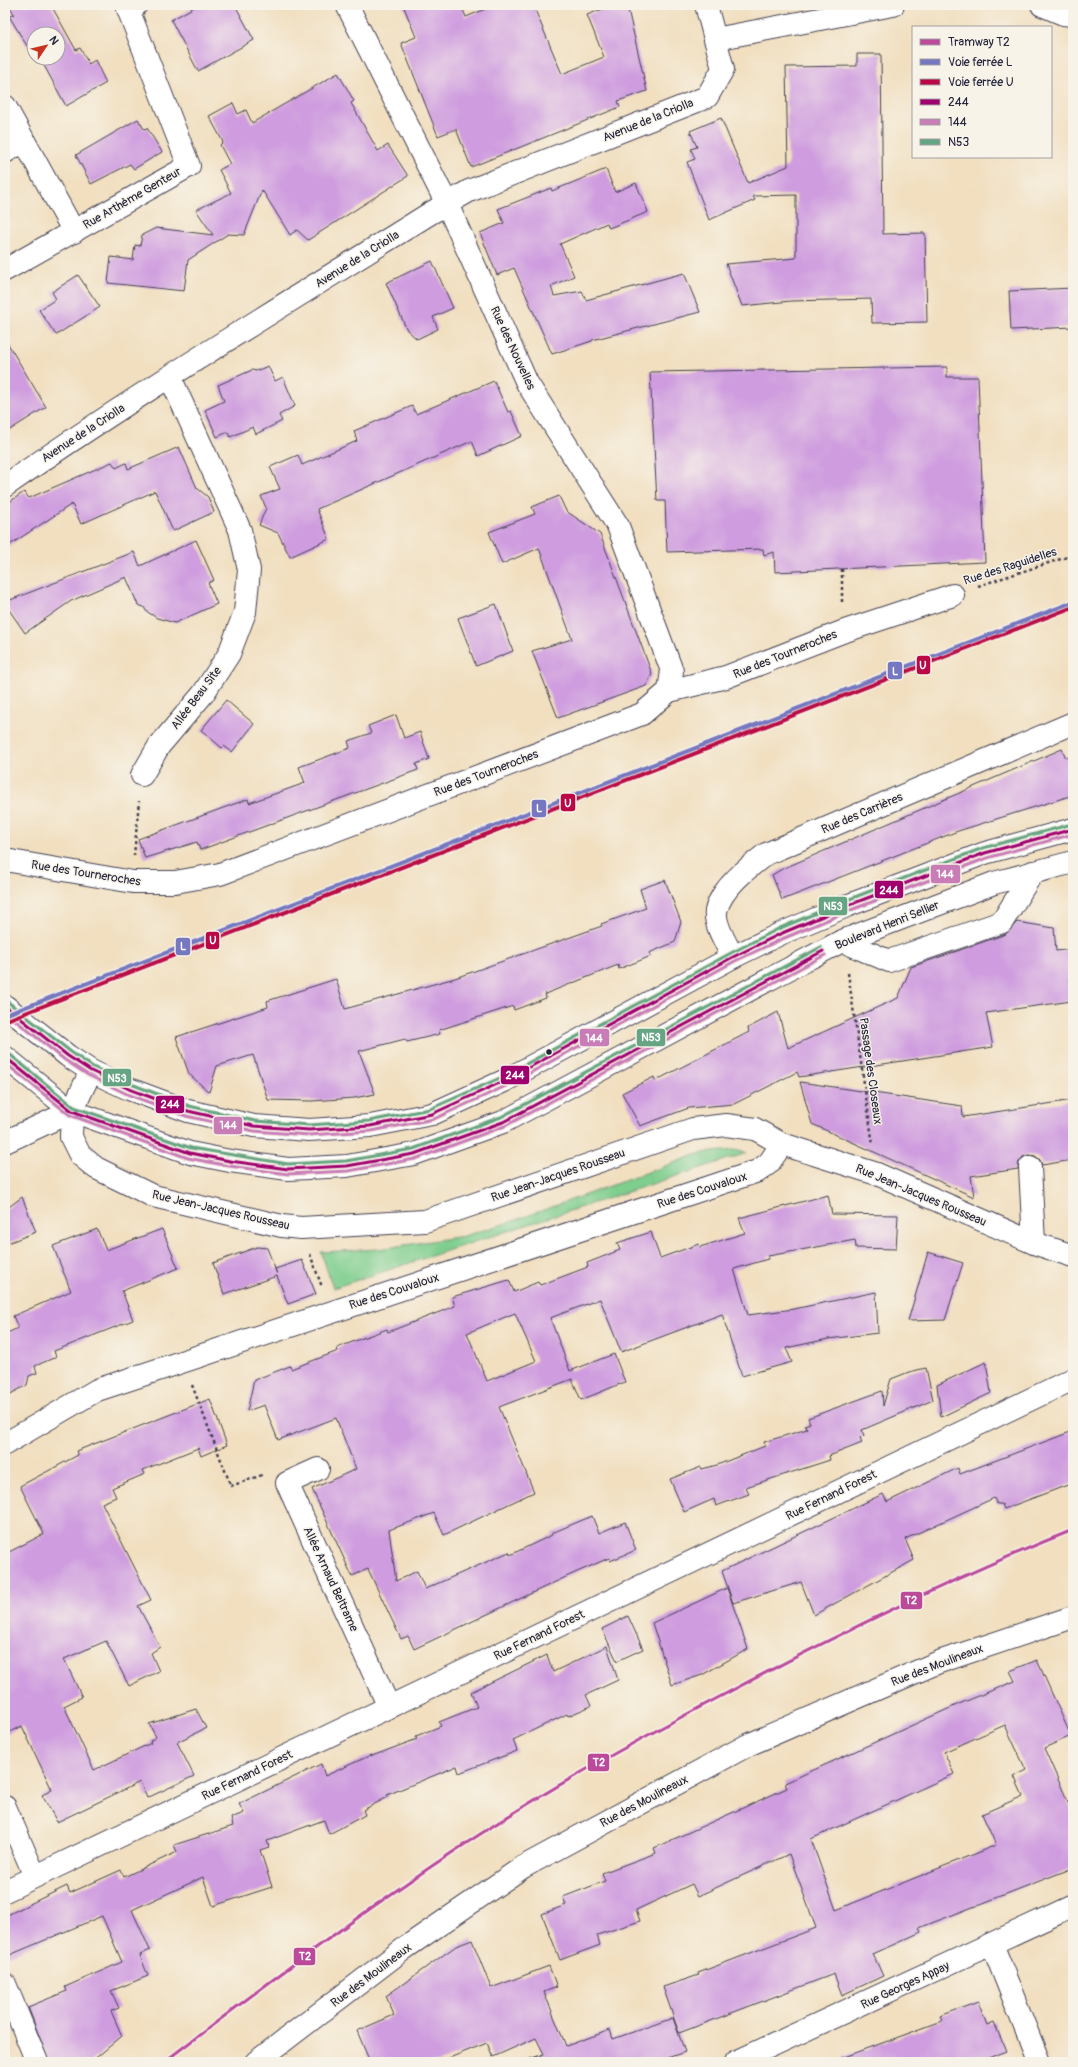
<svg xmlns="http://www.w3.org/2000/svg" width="1078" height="2067" font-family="Pangolin,sans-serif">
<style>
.green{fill:#7fce8e;stroke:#507864}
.building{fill:#cf9ddf;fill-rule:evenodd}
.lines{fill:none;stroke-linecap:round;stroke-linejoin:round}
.minor-casing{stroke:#413e4f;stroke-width:24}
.major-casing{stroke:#413e4f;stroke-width:24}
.path{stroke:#413e4f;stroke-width:2.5;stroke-dasharray:3 3;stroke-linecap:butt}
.minor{stroke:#fff;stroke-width:22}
.major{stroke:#fff;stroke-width:22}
.bus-1-casing{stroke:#f7f3e8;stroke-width:6}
.bus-2-casing{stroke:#f7f3e8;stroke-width:6}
.bus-3-casing{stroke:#f7f3e8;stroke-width:6}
.bus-1{stroke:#a0006e;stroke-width:3}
.bus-2{stroke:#c97db7;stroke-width:3}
.bus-3{stroke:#66a583;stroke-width:3}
.rail-1-casing{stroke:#f7f3e8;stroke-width:7}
.rail-2-casing{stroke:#f7f3e8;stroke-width:7}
.rail-1{stroke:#7577c0;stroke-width:4}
.rail-2{stroke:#b90845;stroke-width:4}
.tram-1-casing{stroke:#f7f3e8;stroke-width:6}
.tram-1{stroke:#bb4a9b;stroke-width:3}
.bus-dot{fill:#22223b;stroke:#f7f3e8;stroke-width:1.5}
.labels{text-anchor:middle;stroke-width:3;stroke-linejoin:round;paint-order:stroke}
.street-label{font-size:12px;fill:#22223b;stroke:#f7f3e8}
.line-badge{stroke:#f7f3e8;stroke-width:1.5}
.badge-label{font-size:11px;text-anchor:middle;font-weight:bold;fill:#fff}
</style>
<rect width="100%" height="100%" fill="#f7f3e8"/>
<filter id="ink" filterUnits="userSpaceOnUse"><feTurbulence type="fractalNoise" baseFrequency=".025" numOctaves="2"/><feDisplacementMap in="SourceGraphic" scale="8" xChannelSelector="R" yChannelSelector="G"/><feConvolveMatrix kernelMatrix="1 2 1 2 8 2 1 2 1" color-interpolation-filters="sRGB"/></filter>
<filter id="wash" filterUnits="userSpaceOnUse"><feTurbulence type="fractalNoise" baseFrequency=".012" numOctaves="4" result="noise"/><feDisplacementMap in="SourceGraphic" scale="16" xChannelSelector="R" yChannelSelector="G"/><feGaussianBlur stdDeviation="0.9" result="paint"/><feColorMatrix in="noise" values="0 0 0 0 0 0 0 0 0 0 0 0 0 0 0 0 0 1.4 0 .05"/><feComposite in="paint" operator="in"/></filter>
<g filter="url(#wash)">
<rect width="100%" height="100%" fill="#f1dfc0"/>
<path class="green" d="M734 1150 747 1153 333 1288 321 1252 379 1249 464 1236 513 1221 701 1153Z"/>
<g id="blocks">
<g class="building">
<path d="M9 5H51L76 50 80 48 89 64 95 60 106 83 66 106 40 58H58V34H34V47L32 43 27 46 9 16 14 14Z"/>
<path d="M198 5H235L254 40 198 71 171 20Z"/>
<path d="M403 5H461L466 17 495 5H533L562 74 604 57 587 15 613 5H627L647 91 618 101 620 107 471 167 456 129 438 136 401 43 416 37Z"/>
<path d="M857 54H881L883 234 925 233 927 322 872 323 871 299 791 301 742 306 726 264 796 258V195L753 196 755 200 709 220 687 162 695 159 691 149 697 147 690 131 721 118 748 183 788 166 786 67 857 66Z"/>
<path d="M338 73 354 101 351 103 378 151 388 145 408 176 308 240 297 230 290 235 262 190 244 235 228 234 188 260 184 291 108 283 111 257 133 260 135 245 140 246 142 235 156 228 213 235 196 210 231 193 219 170 230 164 220 145 223 142 209 116 233 103 238 114 246 110 252 123Z"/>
<path d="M138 119 144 129 147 128 162 152 134 169 130 164 91 184 76 155Z"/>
<path d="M606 169 615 192 636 183 648 212 609 228 607 223 560 244 574 276 551 286 554 296 582 291 586 300 684 273 700 312 592 340V341L552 354 514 268 497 275 480 233 504 223 498 209 551 188 552 191Z"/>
<path d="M432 261 453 308 433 317 438 329 417 339 407 330 386 283Z"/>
<path d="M78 275 100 307 56 335 39 310 56 299 52 292Z"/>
<path d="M1073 288V327L1011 330 1009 291Z"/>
<path d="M5 339 46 407 5 433Z"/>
<path d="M268 366 275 381 283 377 295 406 279 415 282 421 256 434 253 427 230 437 228 432 217 437 205 410 224 401 218 385 252 370 256 371Z"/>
<path d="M947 367V377H978L985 562 775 572 774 552 764 555 763 549 667 552 665 501H657L650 372Z"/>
<path d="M494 381 508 412 511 411 522 436 478 456 472 441 317 509 329 539 290 557 278 533 259 525 266 508 261 496 280 489 270 467 298 455 302 465 357 441 354 431 412 406 416 414Z"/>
<path d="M179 447 197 488 208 497 214 512 173 531 155 491 81 524 72 504 5 548V505L24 492 29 498 112 462 116 468 126 463 128 469Z"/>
<path d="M559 496 566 511 600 534 652 674 646 686 558 718 532 651 572 639 539 548 502 564 489 532 535 514 532 507Z"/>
<path d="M196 540 214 580 208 583 217 604 175 623 157 618 146 611 144 607 138 605 126 577 71 601 25 633 5 604V602L134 552 140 566Z"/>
<path d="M496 604 513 651 476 666 458 618Z"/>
<path d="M226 700 254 724 232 752 224 746 222 748 201 730Z"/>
<path d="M396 715 404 738 420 732 429 759 416 764 418 770 200 850 197 842 145 858 138 839 248 799 249 803 305 783 299 767 350 748 348 741 371 733 368 726Z"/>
<path d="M1062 749 1066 758 1073 756V795L958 831 782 900 772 875 782 869Z"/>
<path d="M665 880 681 922 675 942 649 953 651 956 619 969 618 965 545 994 546 998 514 1010 513 1006 439 1030 440 1034 407 1042 405 1039 359 1051 375 1094 354 1098 312 1101 268 1100 253 1055 217 1066 209 1092 189 1074 176 1037 268 1007 267 1001 336 979 345 1009 455 978 602 926 601 924 646 908 640 889Z"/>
<path d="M1017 922 1054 928 1056 951 1073 949V979H1070L1072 1001 986 1013 993 1047 799 1077 797 1072 734 1104 689 1108 640 1126 622 1093 654 1077 655 1081 749 1032 748 1028 778 1012 788 1048 898 998 911 967 1006 934Z"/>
<path d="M800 1082 962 1106 963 1117 1073 1100V1160L1042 1165 1040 1160 1035 1156 1029 1155 1024 1156 1019 1162 1018 1169 971 1176 974 1197 812 1124Z"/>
<path d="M828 1195 832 1214 898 1215 896 1249 856 1248 855 1240 768 1256V1259L734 1269 748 1315 794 1309 876 1292 878 1333 828 1339 786 1348 792 1362 742 1376 722 1314 621 1352 600 1299 550 1318 570 1371 614 1354 625 1382 581 1400 572 1379 499 1407 534 1492 444 1535 434 1513 389 1530 396 1581 417 1571 425 1589 509 1552 510 1555 552 1535V1533L592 1516 599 1533 625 1522 636 1550 610 1561 609 1558 568 1576 414 1649 408 1636 401 1639 368 1569 352 1576 312 1489 356 1469 336 1418 278 1440 264 1405 247 1411 254 1380 290 1366 291 1369 338 1351 337 1348 360 1339 387 1329 388 1332 455 1306 452 1297 509 1280 514 1292 538 1282 540 1285 588 1267 587 1263 620 1250 617 1243 651 1232 660 1258 699 1244 700 1247 745 1233 739 1218ZM515 1313 536 1361 487 1381 467 1333Z"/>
<path d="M22 1197 36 1232 5 1244V1210Z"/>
<path d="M97 1229 106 1250 162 1229 178 1268 122 1291 133 1320 54 1351 56 1357 35 1366 37 1373 29 1376 27 1385 5 1397V1334L18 1328 13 1316 71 1291 53 1246Z"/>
<path d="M257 1247 267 1248 277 1274 275 1269 302 1260 316 1294 288 1304 277 1276 224 1294 213 1263Z"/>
<path d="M928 1252 963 1263 945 1320 908 1321Z"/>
<path d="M986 1362 991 1393 941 1417 937 1385Z"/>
<path d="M926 1368 933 1400 862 1430 864 1436 860 1437 862 1443 829 1456 830 1460 746 1487 749 1494 716 1506 714 1499 684 1512 670 1479 701 1467 702 1469 717 1465 765 1446 764 1442 807 1429 805 1425 810 1423 808 1418 882 1391 883 1406 891 1379 909 1372Z"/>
<path d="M210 1399 227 1445 201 1456 198 1448 143 1470 145 1474 112 1488 116 1497 102 1503 151 1600 138 1606 160 1647 151 1653 159 1671 129 1686 106 1641 64 1659 82 1697 64 1706 94 1770 151 1743 150 1741 156 1737 149 1724 196 1709 206 1728 177 1742 194 1776 147 1798 140 1782 57 1822 42 1795 52 1790 22 1726 5 1734V1554L44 1534 20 1486 78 1455 76 1451Z"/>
<path d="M1073 1431V1483L1004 1509 1002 1504H997L994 1498 905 1539 914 1560 814 1615 801 1582 733 1603 722 1571 883 1494 887 1502 958 1468 960 1474Z"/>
<path d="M727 1588 748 1649 702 1675 672 1685 652 1623Z"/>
<path d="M628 1616 643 1649 617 1661 602 1629Z"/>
<path d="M607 1646 618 1680 586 1695 591 1706 568 1716 567 1714 513 1740 517 1751 459 1773 457 1766 387 1795 388 1797 363 1810 365 1815 329 1834 324 1820 267 1841 269 1847 260 1850 272 1887 213 1906 203 1877 132 1910 150 1950 140 1955 148 1976 111 1991 119 2008 111 2011 122 2036 91 2062H49L28 2007 67 1991 65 1987 122 1962 102 1916 5 1957V1916L67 1886 70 1893 121 1870 124 1877 177 1852 174 1845 233 1826 231 1818 244 1813 239 1804 321 1764 325 1776 371 1755 372 1756 417 1739 416 1736 441 1726 439 1722 477 1707 471 1692 547 1655 553 1672Z"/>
<path d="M1037 1660 1071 1736 1044 1748 1073 1813V1868L919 1928 921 1932 873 1954 883 1976 842 1995 834 1974 679 2033 663 1987 699 1975 698 1973 816 1928 789 1854 698 1896 692 1884 636 1910 640 1921 597 1935 600 1945 560 1960 542 1914 566 1905 563 1897 605 1881 602 1873 656 1853 654 1848 787 1788 785 1783 959 1704 1015 1681 1010 1671ZM1005 1725 1026 1770 1014 1776 1023 1796 982 1814 996 1845 836 1910 811 1839 954 1774 944 1752Z"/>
<path d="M472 1940 491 1988 549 1966 557 1987 544 1992 566 2046 610 2030 613 2039 673 2018 685 2052 655 2062H530L529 2059 544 2054 536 2038 493 2057 487 2043 439 2062H370L357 2031 394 2015 386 1996 456 1946Z"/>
<path d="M978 2002 987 2025 994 2022 1006 2051 998 2054 979 2062H840L839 2059 942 2021 940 2016Z"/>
</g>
</g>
</g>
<g filter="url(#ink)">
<use href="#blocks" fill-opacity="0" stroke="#413e4f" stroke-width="1"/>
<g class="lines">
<defs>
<g id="minor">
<path d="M347 5 447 204 527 383 618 526 672 671 669 691"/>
<path d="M1042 5 1063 14 1073 15"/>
<path d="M715 39 893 5"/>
<path d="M5 106 74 232"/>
<path d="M5 152 24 141"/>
<path d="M5 270 189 166 128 9 136 5"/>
<path d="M5 486C143 390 287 303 429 214L469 191 707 97 723 69 706 5"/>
<path d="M142 775 159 746 203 694 229 654 245 612 249 570 240 530 170 377"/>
<path d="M5 860 133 882H175L220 874 642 714 669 691 726 677 842 632 953 595"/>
<path d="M842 941 889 961 1002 922 1033 872"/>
<path d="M733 957C727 944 714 926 716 911 721 888 749 867 766 854L1073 723"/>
<path d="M72 1111 71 1137 80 1155 96 1168 153 1196 282 1226 301 1228 425 1221 693 1129 726 1125 755 1129 782 1144 877 1174 1034 1243 1073 1256"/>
<path d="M5 1142 72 1111 91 1071"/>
<path d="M1030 1167 1034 1243"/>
<path d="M5 1444 97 1390 758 1171 769 1163 782 1144"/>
<path d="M318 1469 287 1483 389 1707"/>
<path d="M5 1807 35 1876"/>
<path d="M5 1891 1073 1379"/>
<path d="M992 1944 1039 2062"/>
<path d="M5 1984 37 2062"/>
<path d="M256 2062 405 1948 523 1867 748 1745 939 1662 1073 1617"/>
<path d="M736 2062 1073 1906"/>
</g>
<g id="major">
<path d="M5 1006 68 1056 91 1071 129 1089 188 1111 254 1126 309 1130 370 1126 432 1114 504 1081 733 957 780 934 849 905 985 853 1073 829"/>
<path d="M5 1057 72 1111 190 1153 230 1161 288 1169 347 1166 414 1154 503 1122 779 974 842 941 994 883 1073 862"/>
</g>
</defs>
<use href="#minor" class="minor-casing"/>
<use href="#major" class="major-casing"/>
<g class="path">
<path d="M842 569V604"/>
<path d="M978 586 1073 555"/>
<path d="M134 856 139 801"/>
<path d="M848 973 873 1145"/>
<path d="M310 1254 322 1287"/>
<path d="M192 1385 231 1486 262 1475"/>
</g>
<use href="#minor" class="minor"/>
<use href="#major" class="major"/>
<defs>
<g id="bus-1">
<path d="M5 1006 68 1056 91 1071 129 1089 188 1111 254 1126 309 1130 370 1126 432 1114 504 1081 733 957 780 934 849 905 985 853 1073 829"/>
<path d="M5 1057 72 1111 190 1153 230 1161 288 1169 347 1166 414 1154 503 1122 823 951"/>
</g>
<g id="bus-2">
<path d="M5 1012 65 1060 88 1075 127 1094 186 1116 254 1131 309 1135 371 1131 434 1119 506 1086 735 961 782 939 851 910 987 858 1073 834"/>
<path d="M5 1063 70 1115 188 1158 229 1166 288 1174 348 1171 415 1159 505 1126 825 955"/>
</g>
<g id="bus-3">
<path d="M8 1002 71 1052 93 1067 131 1084 189 1106 255 1121 309 1125 369 1121 430 1109 502 1077 731 953 778 929 847 900 983 848 1072 824"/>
<path d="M8 1053 74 1107 191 1148 288 1164 346 1161 413 1149 501 1117 821 947"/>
</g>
</defs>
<use href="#bus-1" class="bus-1-casing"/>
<use href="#bus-2" class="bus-2-casing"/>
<use href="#bus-3" class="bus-3-casing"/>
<use href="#bus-1" class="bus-1"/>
<use href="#bus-2" class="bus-2"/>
<use href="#bus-3" class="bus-3"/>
<defs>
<path id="rail-1" d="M5 1015 1073 602"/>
<path id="rail-2" d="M7 1020 1073 607"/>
</defs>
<use href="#rail-1" class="rail-1-casing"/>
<use href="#rail-2" class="rail-2-casing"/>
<use href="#rail-1" class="rail-1"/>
<use href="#rail-2" class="rail-2"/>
<defs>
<path id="tram-1" d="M164 2062C282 1972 401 1882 528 1804 593 1764 660 1728 727 1693 840 1633 954 1577 1073 1530"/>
</defs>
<use href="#tram-1" class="tram-1-casing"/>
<use href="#tram-1" class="tram-1"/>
</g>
</g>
<circle class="bus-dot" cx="549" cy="1052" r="3.5"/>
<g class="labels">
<g class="street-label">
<text transform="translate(648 120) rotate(-22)" y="4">Avenue de la Criolla</text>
<text transform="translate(132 198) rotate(-30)" y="4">Rue Arthème Genteur</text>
<text transform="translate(357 259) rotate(-32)" y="4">Avenue de la Criolla</text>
<text transform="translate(513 348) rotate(65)" y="4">Rue des Nouvelles</text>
<text transform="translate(83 433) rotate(-33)" y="4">Avenue de la Criolla</text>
<text transform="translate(1010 566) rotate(-18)" y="4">Rue des Raguidelles</text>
<text transform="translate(785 654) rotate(-22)" y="4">Rue des Tourneroches</text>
<text transform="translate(196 698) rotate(-53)" y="4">Allée Beau Site</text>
<text transform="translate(486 773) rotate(-21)" y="4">Rue des Tourneroches</text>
<text transform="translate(862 813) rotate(-23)" y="4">Rue des Carrières</text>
<text transform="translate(86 873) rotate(9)" y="4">Rue des Tourneroches</text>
<text transform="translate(887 925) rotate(-22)" y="4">Boulevard Henri Sellier</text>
<text transform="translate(871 1071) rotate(82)" y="4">Passage des Closeaux</text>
<text transform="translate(558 1175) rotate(-19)" y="4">Rue Jean-Jacques Rousseau</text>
<text transform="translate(702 1190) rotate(-18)" y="4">Rue des Couvaloux</text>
<text transform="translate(921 1195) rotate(23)" y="4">Rue Jean-Jacques Rousseau</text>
<text transform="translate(221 1210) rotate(13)" y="4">Rue Jean-Jacques Rousseau</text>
<text transform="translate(394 1291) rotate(-18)" y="4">Rue des Couvaloux</text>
<text transform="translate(831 1495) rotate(-26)" y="4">Rue Fernand Forest</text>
<text transform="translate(331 1579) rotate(65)" y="4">Allée Arnaud Beltrame</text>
<text transform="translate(539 1635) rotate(-26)" y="4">Rue Fernand Forest</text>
<text transform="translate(937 1665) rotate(-21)" y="4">Rue des Moulineaux</text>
<text transform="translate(247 1775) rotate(-26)" y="4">Rue Fernand Forest</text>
<text transform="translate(644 1801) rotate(-28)" y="4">Rue des Moulineaux</text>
<text transform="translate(371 1975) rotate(-37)" y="4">Rue des Moulineaux</text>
<text transform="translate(905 1985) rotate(-25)" y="4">Rue Georges Appay</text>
</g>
</g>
<g class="line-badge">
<rect x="916" y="655" width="15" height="20" rx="4" fill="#b90845"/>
<rect x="887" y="661" width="16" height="19" rx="4" fill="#7577c0"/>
<rect x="560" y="793" width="16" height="19" rx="4" fill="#b90845"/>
<rect x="531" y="799" width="16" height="19" rx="4" fill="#7577c0"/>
<rect x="930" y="864" width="31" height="20" rx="4" fill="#c97db7"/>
<rect x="874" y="880" width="30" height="19" rx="4" fill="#a0006e"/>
<rect x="818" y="896" width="30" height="20" rx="4" fill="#66a583"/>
<rect x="205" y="931" width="15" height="19" rx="4" fill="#b90845"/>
<rect x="175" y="937" width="16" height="19" rx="4" fill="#7577c0"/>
<rect x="636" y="1028" width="30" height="19" rx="4" fill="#66a583"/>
<rect x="579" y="1028" width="31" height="19" rx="4" fill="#c97db7"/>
<rect x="500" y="1065" width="30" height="20" rx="4" fill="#a0006e"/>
<rect x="102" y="1068" width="30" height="19" rx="4" fill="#66a583"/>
<rect x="155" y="1095" width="30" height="19" rx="4" fill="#a0006e"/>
<rect x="213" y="1116" width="30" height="19" rx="4" fill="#c97db7"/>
<rect x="900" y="1591" width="23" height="19" rx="4" fill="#bb4a9b"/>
<rect x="587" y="1753" width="23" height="19" rx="4" fill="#bb4a9b"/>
<rect x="293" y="1947" width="23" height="19" rx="4" fill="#bb4a9b"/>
</g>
<g class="badge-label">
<text x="923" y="669">U</text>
<text x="895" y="675">L</text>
<text x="568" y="807">U</text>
<text x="539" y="812">L</text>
<text x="945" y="878">144</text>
<text x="889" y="894">244</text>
<text x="833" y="910">N53</text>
<text x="213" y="944">U</text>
<text x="183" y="950">L</text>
<text x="651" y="1041">N53</text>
<text x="594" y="1042">144</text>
<text x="515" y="1079">244</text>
<text x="117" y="1082">N53</text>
<text x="170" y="1108">244</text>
<text x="228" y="1129">144</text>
<text x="911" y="1604">T2</text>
<text x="599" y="1766">T2</text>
<text x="305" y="1960">T2</text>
</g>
<rect width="1078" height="2067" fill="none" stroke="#f7f3e8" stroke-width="20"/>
<rect x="912" y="26" width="140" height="132" fill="#f7f3e8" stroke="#a29fa3"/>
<rect x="920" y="39" width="20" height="6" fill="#bb4a9b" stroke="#a29fa3"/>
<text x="948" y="46" font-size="12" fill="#22223b">Tramway T2</text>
<rect x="920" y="59" width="20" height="6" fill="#7577c0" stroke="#a29fa3"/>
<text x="948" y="66" font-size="12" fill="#22223b">Voie ferrée L</text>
<rect x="920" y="79" width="20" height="6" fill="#b90845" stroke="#a29fa3"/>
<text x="948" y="86" font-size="12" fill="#22223b">Voie ferrée U</text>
<rect x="920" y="99" width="20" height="6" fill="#a0006e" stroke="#a29fa3"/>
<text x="948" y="106" font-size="12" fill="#22223b">244</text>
<rect x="920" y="119" width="20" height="6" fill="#c97db7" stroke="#a29fa3"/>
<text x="948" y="126" font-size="12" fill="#22223b">144</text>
<rect x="920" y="139" width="20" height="6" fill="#66a583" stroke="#a29fa3"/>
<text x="948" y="146" font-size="12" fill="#22223b">N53</text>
<g transform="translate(46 46) rotate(55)"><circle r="19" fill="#f7f3e8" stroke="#a29fa3"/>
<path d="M0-3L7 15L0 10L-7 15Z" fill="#c8321e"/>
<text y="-6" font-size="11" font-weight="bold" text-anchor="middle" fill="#22223b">N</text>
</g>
</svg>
